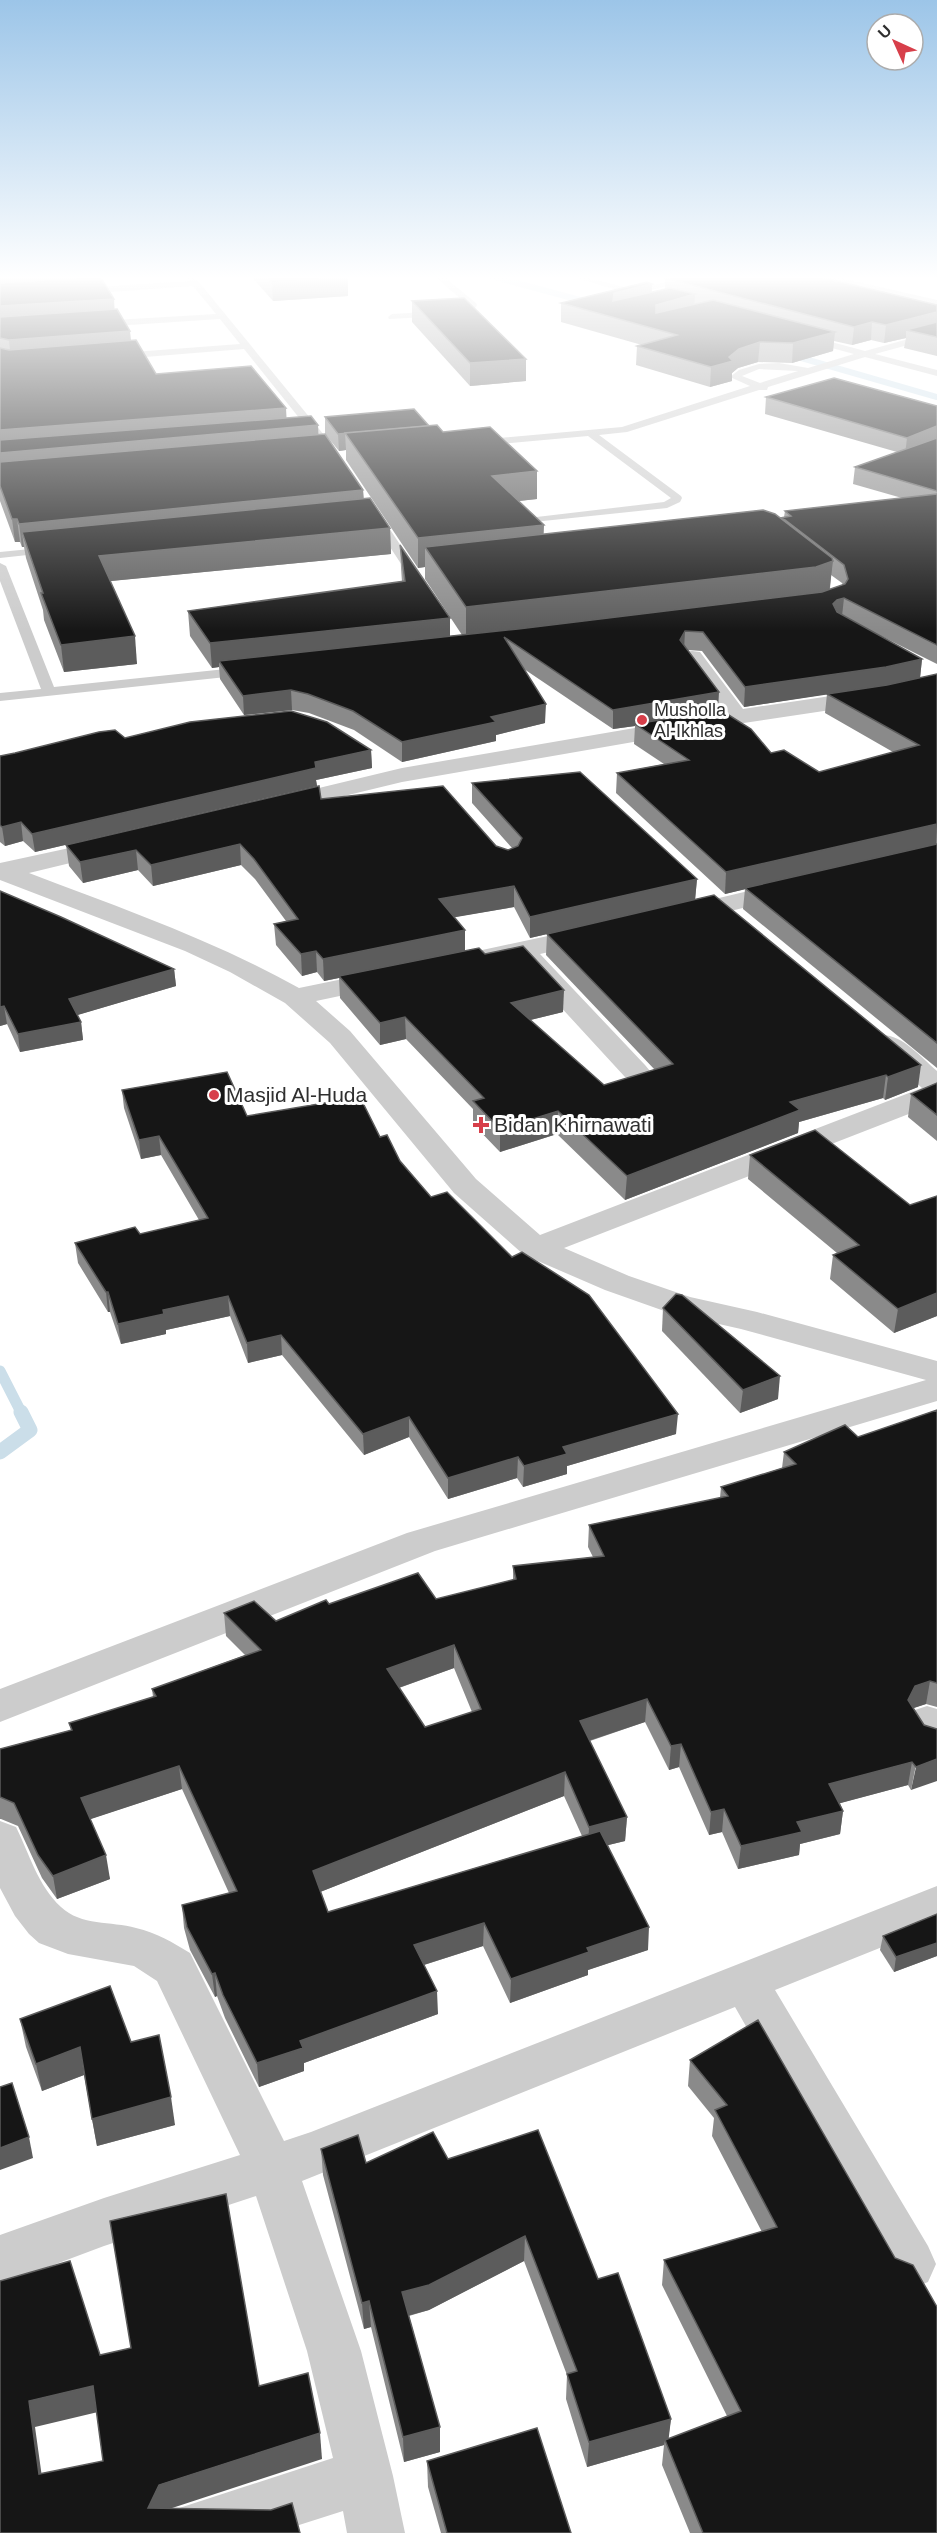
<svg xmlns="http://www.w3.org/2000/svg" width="937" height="2533" font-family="Helvetica,sans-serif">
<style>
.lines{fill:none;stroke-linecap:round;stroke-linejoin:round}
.stream-far2{stroke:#cbdee9;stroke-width:6}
.stream-far1{stroke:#cbdee9;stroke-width:11}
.stream{stroke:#cbdee9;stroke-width:15}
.service{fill:#ccc;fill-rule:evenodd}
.minor{fill:#ccc;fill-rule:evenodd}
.wall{fill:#8a8a8a;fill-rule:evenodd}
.shaded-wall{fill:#5c5c5c}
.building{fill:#161616;stroke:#5c5c5c;stroke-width:1.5;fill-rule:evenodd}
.poi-dot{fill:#d73f4a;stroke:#fff;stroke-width:2}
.labels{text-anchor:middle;stroke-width:6;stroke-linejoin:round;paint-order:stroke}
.far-poi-label{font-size:18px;fill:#2f2f2f;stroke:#fff;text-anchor:start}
.poi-label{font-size:21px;fill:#2f2f2f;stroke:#fff;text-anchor:start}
</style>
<rect width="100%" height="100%" fill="#fff"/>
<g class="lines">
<g class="stream-far2">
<path d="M491 276 591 303"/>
<path d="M791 355 937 397"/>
</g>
<path class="stream-far1" d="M0 1371 22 1414"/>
<path class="stream" d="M0 1452 30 1430 21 1412"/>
<g class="service">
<path d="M186 276H194L324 435V439H316L244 349 120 359 115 356 120 353 240 344 220 319 98 327 94 324 98 321 216 314 193 286 82 294 78 291 82 288 190 281Z"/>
<path d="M434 276H443L476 303 477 305 473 311 463 315 389 319 388 317 392 314 461 310 468 305Z"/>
<path d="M569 276H583L634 290 690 276H705L644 292 649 295 645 298Z"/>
<path d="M817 276H832L937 300V306Z"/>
<path d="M937 331V337L875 354 937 370V376L865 357 768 387 767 390H759L627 432 599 435 681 496 682 498 680 502 667 508 524 523 522 521 528 518 664 502 671 498 588 436 478 446 473 443 478 440 622 427 750 386 730 377 739 370 759 364 779 363 808 368 854 354 806 341 805 339 809 336 865 351ZM759 369 798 371 760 383 742 376Z"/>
<path d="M377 515 381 516 421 576 419 578H411L409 576 371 518Z"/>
<path d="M51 547 55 548V552L0 558V552Z"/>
<path d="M0 563 6 566 54 687 245 667 251 671 245 675 0 701V693L41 689 0 581Z"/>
</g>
<g class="minor">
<path d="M692 651 700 652 743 709 884 688 937 676V690L884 702 737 724 402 782 278 812 269 810 266 805 269 800 402 768 722 713 681 657 684 652Z"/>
<path d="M111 839 120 841 123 846 120 851 29 873C121 908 213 940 299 988L382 971 392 973 396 979 392 985 316 1001 350 1031 476 1179 540 1235 922 1088 871 1042 875 1036C899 1030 919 1056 937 1071V1103L564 1248 629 1276 690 1297 757 1312 937 1361V1401L435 1551 0 1722V1689L407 1533 926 1380 741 1329 670 1313 605 1290 524 1255 454 1193 330 1043 285 1003 230 972 185 951 0 880V863Z"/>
<path d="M786 882 795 885 799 890 795 895 682 923 673 921 669 915 673 909Z"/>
<path d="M590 927 599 929 603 935 599 941 540 954 645 1065 650 1071 645 1077 635 1080 625 1077 523 966 519 960 521 958 483 966 473 964 469 958 473 952Z"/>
<path d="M927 1706 937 1709V1752L922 1747 906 1722 912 1711Z"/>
<path d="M0 1821 16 1827C29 1853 38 1886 61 1907 81 1926 111 1921 136 1928 157 1933 172 1942 190 1953L284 2141 311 2132 937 1886V1925L775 1990 928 2246 936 2264 928 2282 910 2289 892 2282 735 2007 302 2181 361 2351 393 2476 405 2533H347L343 2511 274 2533H155L164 2513 333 2458 307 2351 256 2196 104 2246 0 2285V2235L104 2198 240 2155 157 1981 134 1966 68 1954 39 1943 29 1934 15 1916 0 1888Z"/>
</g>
</g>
<g class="wall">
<path d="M0 276 95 277 114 299V309L131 341 156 374 286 418 318 434 363 490 364 499 390 528 391 554 110 581 137 664 64 672 44 620 43 610 26 558 24 547H22L20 542H15L0 501Z"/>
<path d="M251 276H347L348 277V296L273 301Z"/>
<path d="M665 278 937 305V356L904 348 906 338 884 343 871 340 852 345 834 341 833 351 792 363 758 362 738 368 732 373V381L710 387 636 365 637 346 642 345 561 322V303L652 284V292L665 289Z"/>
<path d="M412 301 526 359V381L470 386 412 322Z"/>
<path d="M766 397 937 406V664L867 629 922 659 920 678 937 674V1068L743 909 745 889 725 894 616 793 617 773 664 764 634 744 635 726 613 729 524 669 545 723 496 735V741L402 762 354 730 309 713 292 710 244 715 220 679 219 667 212 668 190 636 188 611 402 582 401 568 400 545 450 618V636L462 635 425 579V567L418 568 346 460V450L339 451 325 434V417L429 426 443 432 537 499 518 501 543 534 780 518 784 517 785 511 902 498 853 484 855 467 897 452 765 414ZM831 575 842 583 843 585 830 589ZM688 650 702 651 744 707 827 694 825 713 893 752 819 772 771 753 718 710Z"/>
<path d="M125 738 371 750 372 768 316 780 317 786 35 852 23 841 5 846 0 842V756Z"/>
<path d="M472 783 697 879 695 900 918 1087 885 1100 883 1098 799 1122 798 1133 625 1200 557 1134 500 1152 473 1124V1109L406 1039 380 1045 340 998 339 978 324 981 317 972 302 976 276 945 274 924 286 921 255 879 241 865 153 886 138 870 83 883 69 866 66 845 321 799 508 850 512 848 472 803ZM514 907 530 938 547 934 546 955 655 1070 604 1085 530 1020 563 1012 485 954 465 951V930L454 917Z"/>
<path d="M0 890V892L174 969 176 986 77 1015 81 1022 83 1040 20 1052 7 1024 0 1026Z"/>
<path d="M937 1083V1141L908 1117 911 1094Z"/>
<path d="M122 1090 247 1116 380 1137 400 1161 431 1197 676 1434 567 1466V1474L523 1487 517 1478 448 1499 409 1437 364 1455 282 1355 248 1363 230 1316 166 1330V1334L121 1344 110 1312H108L78 1263 75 1243 140 1234 199 1220 161 1155 141 1159 124 1108Z"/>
<path d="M750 1155 910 1205 937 1196V1316L894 1333 830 1279 833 1255 837 1253 748 1179Z"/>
<path d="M663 1308 778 1399 740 1413 662 1331Z"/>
<path d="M937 1410V1707L926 1704 913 1708 924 1725 911 1790 908 1785 840 1803 843 1811 840 1834 800 1844 799 1855 738 1869 722 1832 709 1835 679 1767 669 1770 645 1722 590 1741 627 1817 625 1841 608 1845 648 1950 588 1970V1975L510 2003 483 1946 424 1965 438 2014 304 2063V2071L259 2087 225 2018 217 1996 215 1997 190 1950 184 1928 182 1905 229 1893 182 1789 90 1819 110 1879 57 1899 42 1878 18 1826 1 1819H0V1749L71 1730 69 1723 153 1697 152 1689 245 1655 226 1636 224 1613 276 1621 329 1604 436 1599 513 1580V1566L593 1557 588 1547 589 1525 720 1498 721 1487 782 1468 784 1452 858 1437ZM454 1668 472 1712 425 1727 399 1688ZM564 1796 582 1836 328 1912 320 1892Z"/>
<path d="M937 1914V1956L894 1972 880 1950 883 1936Z"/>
<path d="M20 2019 131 2042 175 2125 97 2146 84 2075 42 2091 26 2047Z"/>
<path d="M758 2020 937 2533H690L662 2465 664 2445 587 2467 566 2399 567 2375 524 2261 429 2310 409 2316 440 2427V2452L404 2462 371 2327 364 2329 323 2175 321 2149 366 2163 448 2159 598 2279 671 2419 668 2439 727 2416 662 2285 664 2260 762 2232 712 2136 714 2118 688 2086 690 2060Z"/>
<path d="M427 2461 571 2533H441L428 2487Z"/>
</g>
<g class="shaded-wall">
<path d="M0 276H95L96 285 0 292Z"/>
<path d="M348 277V296L273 301 272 283Z"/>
<path d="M652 284 651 302 613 312V320L614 293Z"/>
<path d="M695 294 694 313 655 324V332L656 305Z"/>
<path d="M114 299 115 318 0 326V306Z"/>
<path d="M937 312V330H906V338L884 343 886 325Z"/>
<path d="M872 322 871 340 852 345 854 327Z"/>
<path d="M130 331 132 350 11 360 9 340Z"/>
<path d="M835 332 833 351 792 363 793 343Z"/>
<path d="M760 342 758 362 738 368 732 373V381L710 387 711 367 729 357 739 349Z"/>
<path d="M526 359V381L470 386V363Z"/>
<path d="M286 408 287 427 318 425 319 446 0 475V430Z"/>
<path d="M937 426V442L905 455 907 438Z"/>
<path d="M345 433 346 450 339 451 338 434Z"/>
<path d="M537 471V499L491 504 492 476Z"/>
<path d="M363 490 364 512 22 532 24 547H22L19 524Z"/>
<path d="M12 519H17L20 542H15Z"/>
<path d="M544 525 543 554 425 547V567L418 568V538Z"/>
<path d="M390 528 391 554 101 582 99 556Z"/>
<path d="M833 561 829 594 466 641V607Z"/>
<path d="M844 598 842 616 835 618 833 604 837 600Z"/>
<path d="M450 618V642L219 661V667L212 668 210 643Z"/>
<path d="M685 631 684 650 680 640Z"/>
<path d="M135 636 137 664 64 672 61 645Z"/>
<path d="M922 659 920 678 884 686 744 707 745 687Z"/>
<path d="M291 690 292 710 244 715 243 696Z"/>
<path d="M719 692 718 711 635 724V726L613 729V710Z"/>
<path d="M546 704 545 723 496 735V741L402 762V742L491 717Z"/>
<path d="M371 750 372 768 316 780 317 786 35 852 32 834 315 762Z"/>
<path d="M21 822 23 841 5 846 2 827Z"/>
<path d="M937 824 936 844 725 894 726 872Z"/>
<path d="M240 844 241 865 153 886 151 865Z"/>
<path d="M136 850 138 870 83 883 80 862Z"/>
<path d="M697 879 695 900 530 938V917Z"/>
<path d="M514 886V907L439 920V899Z"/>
<path d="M465 930V952L324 981 323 959Z"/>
<path d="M316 951 317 972 302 976 301 954Z"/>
<path d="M174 969 176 986 71 1017 69 999Z"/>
<path d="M564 990 563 1012 510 1025 511 1003Z"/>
<path d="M4 1006 7 1024 0 1026V1007Z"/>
<path d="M405 1017 406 1039 380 1045V1023Z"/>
<path d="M81 1022 83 1040 20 1052 18 1034Z"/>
<path d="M921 1065 918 1087 885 1100 888 1077Z"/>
<path d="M886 1075 883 1098 799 1122 798 1133 625 1200 627 1176 790 1102Z"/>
<path d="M558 1111 557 1134 500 1152V1129Z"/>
<path d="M159 1136 161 1155 141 1159 139 1140Z"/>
<path d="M106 1292H108L110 1312H108Z"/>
<path d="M937 1293V1316L894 1333 898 1309Z"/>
<path d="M228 1296 230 1316 166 1330V1334L121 1344 118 1324 163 1310Z"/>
<path d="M281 1335 282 1355 248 1363 247 1343Z"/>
<path d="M780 1376 778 1399 740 1413 743 1390Z"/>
<path d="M678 1414 676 1434 567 1466V1474L523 1487 524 1466 563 1447Z"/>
<path d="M409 1417V1437L364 1455 363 1434Z"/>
<path d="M518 1457 517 1478 448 1499V1478Z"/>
<path d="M454 1645V1668L387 1692V1669Z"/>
<path d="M930 1681 926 1704 911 1709 908 1700 915 1686Z"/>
<path d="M647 1699 645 1722 579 1744 580 1721Z"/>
<path d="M681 1744 679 1767 669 1770 671 1746Z"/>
<path d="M937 1759V1781L911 1790 916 1767Z"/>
<path d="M912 1762 908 1785 826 1807 829 1784Z"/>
<path d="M179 1766 182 1789 85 1821 81 1798Z"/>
<path d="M565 1772 564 1796 315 1894 313 1871Z"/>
<path d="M724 1809 722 1832 709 1835 711 1812Z"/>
<path d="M843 1811 840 1834 800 1844 799 1855 738 1869 741 1846 797 1822Z"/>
<path d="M627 1817 625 1841 588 1850 589 1827Z"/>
<path d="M106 1855 110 1879 57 1899 53 1876Z"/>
<path d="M484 1923 483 1946 414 1968V1945Z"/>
<path d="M649 1927 648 1950 588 1970V1975L510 2003 511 1979 587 1948Z"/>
<path d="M937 1943V1956L894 1972 896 1957Z"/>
<path d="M215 1973 217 1996 215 1997 212 1974Z"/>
<path d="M437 1991 438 2014 304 2063V2071L259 2087 257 2063 300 2041Z"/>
<path d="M80 2047 84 2075 42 2091 36 2064Z"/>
<path d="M171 2097 175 2125 97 2146 92 2119Z"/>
<path d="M29 2137 33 2158 0 2170V2148Z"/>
<path d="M525 2236 524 2261 429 2310 403 2317 402 2292Z"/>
<path d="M369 2301 371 2327 364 2329 362 2303Z"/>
<path d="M93 2386 98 2412 35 2427 45 2499 39 2474 29 2401Z"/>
<path d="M671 2419 668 2444 665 2440 664 2445 587 2467 589 2442Z"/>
<path d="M440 2427V2452L404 2462 403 2437Z"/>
<path d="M320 2433 322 2459 163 2511 148 2508 159 2485Z"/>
</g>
<g class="building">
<path d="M100 276 114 299 0 306V283Z"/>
<path d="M266 276H347L348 277 272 283Z"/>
<path d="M675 276H816L937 305V312L886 325 872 322 854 327 665 278Z"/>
<path d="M647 282 652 284 614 293 613 301 670 288 695 294 656 305V313L713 300 835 332 793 343 760 342 739 349 729 357 733 361 711 367 637 346 677 335 561 303Z"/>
<path d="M464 298 526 359 470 363 412 301Z"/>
<path d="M117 309 130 331 9 340 0 338V317Z"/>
<path d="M937 322V337L906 330Z"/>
<path d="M136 340 156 374 251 366 286 408 0 430V348L9 350Z"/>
<path d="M834 378 937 406V426L907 438 766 397Z"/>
<path d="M414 409 429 426 338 434 325 417Z"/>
<path d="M311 416 318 425 0 453V440Z"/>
<path d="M437 425 443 432 490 427 537 471 492 476 544 525 418 538 345 433Z"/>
<path d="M325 434 363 490 19 524 17 519H12L0 486V462Z"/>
<path d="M937 438V491L855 467Z"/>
<path d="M937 494V645L844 598 837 600 833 604 837 612 922 659 886 667 745 687 703 632 685 631 680 640 719 692 613 710 504 637 546 704 491 717 496 722 402 742 353 711 308 694 291 690 243 696 219 661 518 629 822 592 845 584 848 579 844 565 785 520 780 518 791 516 785 511Z"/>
<path d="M370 498 390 528 99 556 135 636 61 645 41 593H43L22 532Z"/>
<path d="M763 510 775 514 832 558 833 561 816 567 466 607 425 547Z"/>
<path d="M400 545 450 618 210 643 188 611 405 581Z"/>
<path d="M937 674V824L726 872 617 773 689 760 635 724 721 710 751 729 771 753 784 750 819 772 919 745 827 694 887 685Z"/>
<path d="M291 711 327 722 371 750 315 762 316 768 32 834 21 822 2 827 0 825V756L15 753 99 732 115 730 125 738 190 722Z"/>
<path d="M580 772 697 879 530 917 514 886 439 899 465 930 323 959 316 951 301 954 274 924 298 919 254 859 240 844 151 865 136 850 80 862 66 845 319 786 321 799 443 786 496 846 508 850 518 846 522 838 472 783Z"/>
<path d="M937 844V1043L745 888Z"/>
<path d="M0 891 61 917 174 969 69 999 81 1022 18 1034 4 1006 0 1007Z"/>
<path d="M714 895 921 1065 888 1077 886 1075 790 1102 800 1110 627 1176 558 1111 500 1129 473 1101 484 1098 405 1017 380 1023 339 976 479 948 485 954 523 946 564 990 511 1003 604 1085 673 1064 547 934Z"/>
<path d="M227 1072 247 1116 360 1097 380 1137 387 1135 400 1161 431 1197 447 1192 512 1257 522 1252 589 1295 678 1414 563 1447 567 1454 524 1466 518 1457 448 1478 409 1417 363 1434 281 1335 247 1343 228 1296 163 1310 164 1314 118 1324 108 1292H106L75 1243 135 1227 140 1234 208 1218 159 1136 139 1140 122 1090Z"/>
<path d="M937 1083V1115L911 1094Z"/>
<path d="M815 1130 910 1205 937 1196V1293L898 1309 833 1255 859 1245 750 1155Z"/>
<path d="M676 1294 682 1295 780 1376 743 1390 663 1308Z"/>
<path d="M937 1410V1683L930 1681 915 1686 908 1700 924 1725 937 1729V1759L916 1767 912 1762 829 1784 843 1811 797 1822 802 1832 741 1846 724 1809 711 1812 681 1744 671 1746 647 1699 580 1721 627 1817 589 1827 565 1772 313 1871 328 1912 600 1831 649 1927 587 1948 589 1952 511 1979 484 1923 414 1945 437 1991 300 2041 303 2048 257 2063 223 1995 215 1973 212 1974 187 1927 182 1905 237 1891 179 1766 81 1798 106 1855 53 1876 38 1855 14 1803 0 1797V1749L72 1730 69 1723 156 1696 152 1689 261 1650 224 1613 254 1601 276 1621 326 1600 329 1604 418 1573 436 1599 516 1579 513 1566 604 1556 589 1525 728 1496 721 1487 796 1464 784 1452 845 1425 858 1437ZM454 1645 481 1709 425 1727 387 1669Z"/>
<path d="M937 1914V1943L896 1957 883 1936Z"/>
<path d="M110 1986 131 2042 159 2035 171 2097 92 2119 80 2047 36 2064 20 2019Z"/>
<path d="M758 2020 895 2258 913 2265 937 2307V2533H703L665 2440 741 2411 664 2260 777 2227 715 2110 727 2105 690 2060Z"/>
<path d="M12 2083 29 2137 0 2148V2087Z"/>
<path d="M538 2130 598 2279 618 2273 671 2419 589 2442 567 2374 577 2371 525 2236 429 2285 402 2292 440 2427 403 2437 369 2301 362 2303 321 2149 358 2135 366 2163 433 2132 448 2159Z"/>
<path d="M226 2194 259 2386 308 2373 320 2433 159 2485 148 2508 271 2510 292 2503 300 2533H0V2281L70 2261 100 2355 131 2348 110 2221ZM93 2386 103 2461 39 2474 29 2401Z"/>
<path d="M537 2428 571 2533H447L427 2461Z"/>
</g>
<linearGradient id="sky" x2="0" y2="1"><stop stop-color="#9cc5e8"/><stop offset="0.44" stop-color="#fff"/><stop offset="1" stop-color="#fff" stop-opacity="0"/></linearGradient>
<rect width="937" height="631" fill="url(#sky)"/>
<g class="poi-dot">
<circle cx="642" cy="720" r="6"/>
<circle cx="214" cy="1095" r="6"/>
<path d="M478 1116h6v6h6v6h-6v6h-6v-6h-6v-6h6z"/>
</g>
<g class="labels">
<g class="far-poi-label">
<text x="654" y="716">Musholla<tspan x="654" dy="21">Al-Ikhlas</tspan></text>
</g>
<g class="poi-label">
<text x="226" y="1102">Masjid Al-Huda</text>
<text x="494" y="1132">Bidan Khirnawati</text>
</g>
</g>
<g transform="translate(895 42) rotate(315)"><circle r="28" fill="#ffffff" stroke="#acacac" stroke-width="1.5"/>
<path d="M0-4.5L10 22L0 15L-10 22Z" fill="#d73f4a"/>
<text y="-9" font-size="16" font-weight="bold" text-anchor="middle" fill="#2f2f2f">U</text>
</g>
</svg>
